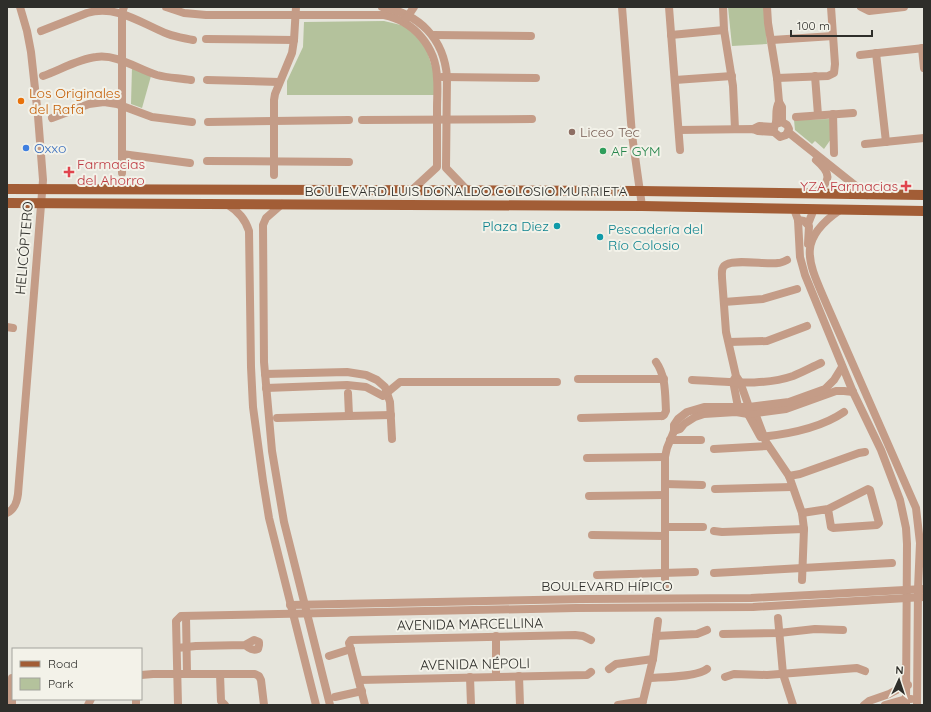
<svg xmlns="http://www.w3.org/2000/svg" width="931" height="712" font-family="Quicksand,sans-serif">
<style>
.green{fill:#b4c29c}
.lines{fill:none;stroke-linecap:round;stroke-linejoin:round}
.minor{stroke:#c49c87;stroke-width:8}
.major{stroke:#a25d36;stroke-width:10}
.food-dot{fill:#e8710a;stroke:#f3f2e9;stroke-width:1.5}
.education-dot{fill:#8d6e63;stroke:#f3f2e9;stroke-width:1.5}
.shop-dot{fill:#3f7fe0;stroke:#f3f2e9;stroke-width:1.5}
.leisure-dot{fill:#2e9e5b;stroke:#f3f2e9;stroke-width:1.5}
.health-dot{fill:#e0444e;stroke:#f3f2e9;stroke-width:1.5}
.culture-dot{fill:#0f9aa8;stroke:#f3f2e9;stroke-width:1.5}
.labels{text-anchor:middle;stroke-width:4;stroke-linejoin:round;paint-order:stroke}
.food-label{font-size:14px;fill:#c56008;stroke:#f3f2e9;text-anchor:start}
.education-label{font-size:14px;fill:#785e54;stroke:#f3f2e9;text-anchor:start}
.shop-label{font-size:14px;fill:#366cbe;stroke:#f3f2e9;text-anchor:start}
.leisure-label{font-size:14px;fill:#27864d;stroke:#f3f2e9;text-anchor:start}
.health-label{font-size:14px;fill:#be3a42;stroke:#f3f2e9;text-anchor:start}
.street-label{font-size:14px;fill:#2e2e2a;stroke:#f3f2e9}
.culture-label{font-size:14px;fill:#0d838f;stroke:#f3f2e9;text-anchor:end}
</style>
<rect width="100%" height="100%" fill="#e6e5dc"/>
<g class="green">
<path d="M728 7H764L767 44 732 46Z"/>
<path d="M384 21 405 26 425 45 434 73 435 95H287V81L303 47 304 22Z"/>
<path d="M132 67 151 76 142 108 131 104Z"/>
<path d="M830 119 831 139 824 149 815 141 812 144 795 130 794 120Z"/>
</g>
<g class="lines">
<g class="minor">
<path d="M166 7 184 13 206 15H384C414 21 436 47 437 78 438 88 437 98 437 108 437 128 437 148 437 167L411 191"/>
<path d="M382 7C420 14 444 39 447 77L446 168 468 191"/>
<path d="M622 7 632 135 642 206"/>
<path d="M669 7 680 150"/>
<path d="M723 7 724 30 733 86 735 129"/>
<path d="M767 7 768 23 777 78 779 102 782 107V122"/>
<path d="M861 7 869 11 904 7"/>
<path d="M406 19 414 7"/>
<path d="M41 31 87 13C117 4 142 24 168 34 176 37 184 38 193 40"/>
<path d="M433 35 531 36"/>
<path d="M671 35 724 30"/>
<path d="M206 39 294 40"/>
<path d="M772 40 833 36"/>
<path d="M922 48 924 68"/>
<path d="M876 53 886 142"/>
<path d="M860 55 924 48"/>
<path d="M43 76C60 70 78 59 96 57 118 54 137 69 157 75 168 78 180 78 191 80"/>
<path d="M815 76 818 115"/>
<path d="M442 77 536 78"/>
<path d="M777 78 828 76 834 73 835 64 831 7"/>
<path d="M207 80 279 82"/>
<path d="M675 80 732 76"/>
<path d="M833 114 834 153"/>
<path d="M796 117 853 113"/>
<path d="M52 118 89 104 104 102 117 104 152 117 192 122"/>
<path d="M362 120 532 119"/>
<path d="M208 122 349 120"/>
<path d="M776 124 782 122 787 125 789 129 786 135 780 137 774 132C773 128 775 127 776 122 777 115 775 109 779 102"/>
<path d="M753 129 759 126 774 127"/>
<path d="M679 130 753 129 758 131 774 132"/>
<path d="M788 132 867 195"/>
<path d="M865 144 924 138"/>
<path d="M122 154 190 163"/>
<path d="M207 161 349 162"/>
<path d="M122 173V13L124 7"/>
<path d="M274 175V100L275 94 292 53 294 40 296 7"/>
<path d="M815 193C832 181 831 173 816 160"/>
<path d="M282 204 266 218 263 225 264 362 272 451 284 522 330 705"/>
<path d="M228 205C239 212 245 219 249 231L251 367 253 407 263 481 269 518 316 705"/>
<path d="M794 209 798 220 800 257 805 275 853 392 881 450 900 500 906 528 907 544 906 705"/>
<path d="M840 210C796 240 808 261 826 303L916 508 920 543 918 589 917 705"/>
<path d="M798 220 804 221 809 226 808 244"/>
<path d="M808 224 814 209"/>
<path d="M787 260C785 261 781 263 778 263 767 265 731 258 724 266 721 269 722 274 722 278L726 332 736 376 740 382 749 407 755 413 766 442 789 476 802 513 804 529 802 580"/>
<path d="M724 302 763 299 797 289"/>
<path d="M7 327 13 328"/>
<path d="M729 342 767 341 807 326"/>
<path d="M656 362C666 376 665 394 666 411L664 415 662 416"/>
<path d="M265 374 347 372 366 375 377 380 385 387 390 402 392 439"/>
<path d="M735 378 733 381 738 407 748 414 760 436"/>
<path d="M578 379H664"/>
<path d="M692 380C725 381 761 387 793 376 803 372 812 367 821 363"/>
<path d="M266 388 347 385 366 387 383 396 400 382H557"/>
<path d="M348 393 349 416 391 415"/>
<path d="M277 418 349 416"/>
<path d="M581 418 662 416"/>
<path d="M674 431 680 429 684 424 695 417 704 414 736 412 748 414 786 409 836 391H844L853 392"/>
<path d="M761 437C790 434 821 428 844 412"/>
<path d="M670 440H701"/>
<path d="M714 449 768 446"/>
<path d="M587 458 665 457"/>
<path d="M789 476 800 474 859 453 865 452"/>
<path d="M665 484 702 485"/>
<path d="M715 489 792 487"/>
<path d="M589 496 665 495"/>
<path d="M7 513C15 509 17 502 18 494L43 180 38 116 31 52 27 31 20 7"/>
<path d="M802 513 828 509 868 489 870 490 879 523 877 525 833 528 831 527 828 509"/>
<path d="M665 527H703"/>
<path d="M714 531 722 532 804 529"/>
<path d="M592 535 665 536"/>
<path d="M714 573 892 563"/>
<path d="M597 575 695 572"/>
<path d="M665 587V457L667 448 674 431V425L678 419 687 412 704 407H749L789 402 825 389 834 380 842 367"/>
<path d="M290 605 586 599 751 598 924 589"/>
<path d="M186 616 187 674"/>
<path d="M778 618 783 674 793 705"/>
<path d="M723 634 779 633 815 629 843 630"/>
<path d="M656 636 697 634 707 630"/>
<path d="M177 648 196 646 245 645 254 640 259 642V645L258 649C252 651 249 648 245 645"/>
<path d="M329 656 351 649"/>
<path d="M609 669 616 664 653 659"/>
<path d="M220 674 221 701 225 705"/>
<path d="M141 675 153 674H255L259 676 261 680 264 705"/>
<path d="M519 676 520 705"/>
<path d="M470 677 471 705"/>
<path d="M496 677V636"/>
<path d="M725 677 734 674 767 675 857 668 865 671"/>
<path d="M12 678V705"/>
<path d="M649 678C662 677 698 677 707 669"/>
<path d="M359 680 587 675 591 672"/>
<path d="M335 697 362 691"/>
<path d="M136 699V705"/>
<path d="M88 705 91 699"/>
<path d="M178 705 176 621 181 616 576 608 753 607 924 597"/>
<path d="M365 705 349 643 351 640 575 635 583 636 591 640"/>
<path d="M618 705 643 701"/>
<path d="M642 705 653 659 658 621"/>
<path d="M864 705 869 701 889 694 906 685H908"/>
<path d="M885 705 906 699H911"/>
</g>
<g class="major">
<path d="M7 189 640 191 924 195"/>
<path d="M7 203 642 206 924 211"/>
</g>
</g>
<circle class="food-dot" cx="21" cy="101" r="4"/>
<circle class="education-dot" cx="572" cy="132" r="4"/>
<circle class="shop-dot" cx="26" cy="148" r="4"/>
<circle class="leisure-dot" cx="603" cy="151" r="4"/>
<g class="health-dot">
<path d="M67 166h4v4h4v4h-4v4h-4v-4h-4v-4h4z"/>
<path d="M904 180h4v4h4v4h-4v4h-4v-4h-4v-4h4z"/>
</g>
<g class="culture-dot">
<circle cx="557" cy="226" r="4"/>
<circle cx="600" cy="237" r="4"/>
</g>
<g class="labels">
<g class="food-label">
<text x="29" y="98">Los Originales<tspan x="29" dy="16">del Rafa</tspan></text>
</g>
<g class="education-label">
<text x="580" y="137">Liceo Tec</text>
</g>
<g class="shop-label">
<text x="34" y="153">Oxxo</text>
</g>
<g class="leisure-label">
<text x="611" y="156">AF GYM</text>
</g>
<g class="health-label">
<text x="77" y="169">Farmacias<tspan x="77" dy="16">del Ahorro</tspan></text>
<text x="898" y="191" text-anchor="end">YZA Farmacias</text>
</g>
<g class="street-label">
<text x="466" y="196">BOULEVARD LUIS DONALDO COLOSIO MURRIETA</text>
<text transform="translate(24 248) rotate(-85)" y="5">HELICÓPTERO</text>
<text x="607" y="591">BOULEVARD HÍPICO</text>
<text transform="translate(470 624) rotate(-1)" y="5">AVENIDA MARCELLINA</text>
<text transform="translate(475 664) rotate(-1)" y="5">AVENIDA NÉPOLI</text>
</g>
<g class="culture-label">
<text x="549" y="231">Plaza Diez</text>
<text x="608" y="234" text-anchor="start">Pescadería del<tspan x="608" dy="16">Río Colosio</tspan></text>
</g>
</g>
<rect width="931" height="712" fill="none" stroke="#2e2e2a" stroke-width="16"/>
<rect x="12" y="648" width="130" height="52" fill="#f3f2e9" stroke="#a4a49d"/>
<rect x="20" y="661" width="20" height="6" fill="#a25d36" stroke="#a4a49d"/>
<text x="48" y="668" font-size="12" fill="#2e2e2a">Road</text>
<rect x="20" y="678" width="20" height="12" fill="#b4c29c" stroke="#a4a49d"/>
<text x="48" y="688" font-size="12" fill="#2e2e2a">Park</text>
<g transform="translate(899 680) rotate(3)" stroke="#f3f2e9" stroke-width="3" paint-order="stroke">
<path d="M0-3L7 15L0 10L-7 15Z" fill="#2e2e2a"/>
<text y="-6" font-size="11" font-weight="bold" text-anchor="middle" fill="#2e2e2a">N</text>
</g>
<path d="M791 30v6h81v-6" fill="none" stroke="#2e2e2a" stroke-width="2"/>
<text x="797" y="30" font-size="12" fill="#2e2e2a" stroke="#f3f2e9" stroke-width="3" paint-order="stroke">100 m</text>
</svg>
